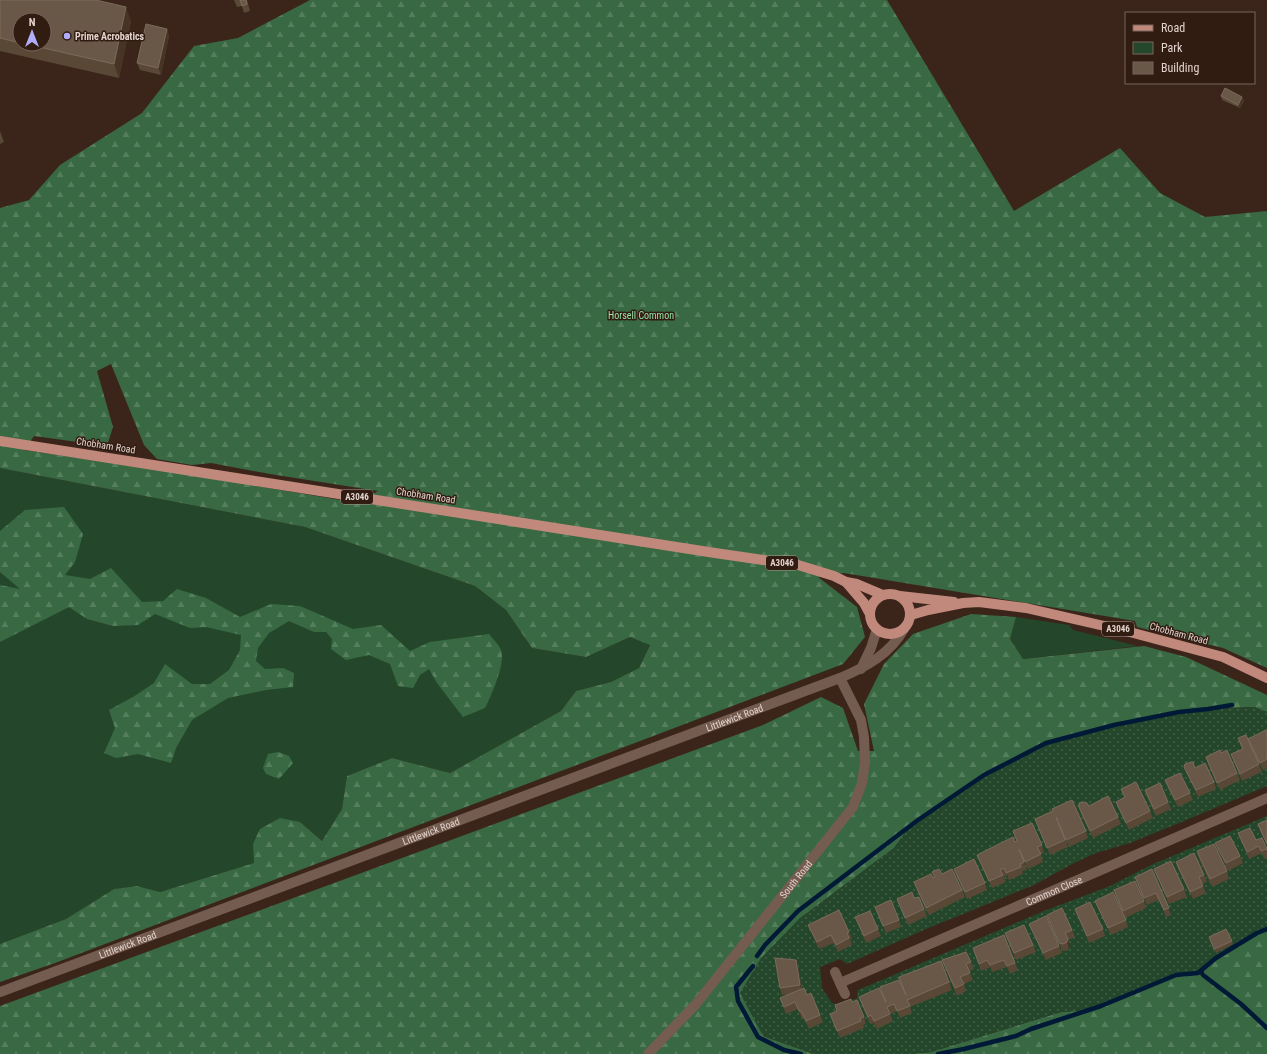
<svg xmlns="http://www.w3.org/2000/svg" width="1267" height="1054" font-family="'Roboto Condensed',sans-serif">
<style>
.green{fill:#24472b}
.forest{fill:url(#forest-firs);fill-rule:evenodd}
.garden{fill:url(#garden-dots)}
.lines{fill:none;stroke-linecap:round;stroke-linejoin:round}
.stream{stroke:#001936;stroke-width:4.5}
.minor{stroke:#755c51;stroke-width:10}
.tertiary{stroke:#755c51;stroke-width:10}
.primary{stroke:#c1897c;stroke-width:10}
.wall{fill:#5a4837;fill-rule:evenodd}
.shaded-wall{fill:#483425}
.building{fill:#695747;stroke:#7c6b5c}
.poi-dot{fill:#b2adfa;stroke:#311c12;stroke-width:1.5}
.labels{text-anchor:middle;stroke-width:3;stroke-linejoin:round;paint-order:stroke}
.shield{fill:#311c12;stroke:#ad9c95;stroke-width:1}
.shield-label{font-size:9px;font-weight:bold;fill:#e2d3cd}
.poi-label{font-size:10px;font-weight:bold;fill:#e2d3cd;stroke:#311c12;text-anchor:start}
.park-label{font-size:10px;fill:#98e2a6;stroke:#311c12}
.street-label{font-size:10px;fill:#e2d3cd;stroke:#311c12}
</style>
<defs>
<pattern id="forest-firs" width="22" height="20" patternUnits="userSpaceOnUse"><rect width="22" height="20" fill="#386942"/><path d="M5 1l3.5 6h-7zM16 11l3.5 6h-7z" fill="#547e5c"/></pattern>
<pattern id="garden-dots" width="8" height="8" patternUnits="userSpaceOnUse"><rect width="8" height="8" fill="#24472b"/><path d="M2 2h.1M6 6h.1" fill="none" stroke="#446149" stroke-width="1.8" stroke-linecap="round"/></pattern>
</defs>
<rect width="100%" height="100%" fill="#3b251b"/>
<g class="green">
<path d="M0 468 305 527 475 586 506 610 532 648 586 657 630 637 650 644 639 668 611 682 576 691 561 711 450 773 392 758 347 776 342 809 322 841 300 822 253 844 255 863 160 892 137 886 114 889 66 919 0 944Z"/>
<path d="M1016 617 1069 625 1073 630 1138 646 1023 659 1010 639Z"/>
</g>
<g class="forest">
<path d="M310 0H887L1014 211 1120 148 1160 193 1205 217 1267 211V668L1223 648 1137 627 1135 621 844 573 818 577 857 607 865 637 843 664 55 963 0 982V944L66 919 114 889 137 886 160 892 254 863 253 844 260 829 280 818 300 822 322 841 342 809 347 776 392 758 450 773 561 711 576 691 611 682 639 668 650 645 630 637 586 657 532 648 506 610 475 586 305 527 0 468V208L29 200 60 165 142 113 194 46 238 38ZM111 364 144 445 157 459 192 465 211 463 270 474 378 491 358 503 175 472 24 450 34 436 107 446 113 427 97 371Z"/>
<path d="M64 507 83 534 75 562 65 575 90 579 111 568 142 602 163 601 177 589 206 598 240 617 271 604 300 606 353 629 381 625 410 651 430 642 489 634C493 639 499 645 501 650 506 663 491 696 485 708L463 717 437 683 429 669 420 675 413 688 398 686 390 664 369 655 346 660 331 649 332 639 326 632H314L289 621 269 633 258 648 256 661 265 669 283 668 294 673 293 687 266 690 228 698 192 720 176 748 171 763 138 754 116 758 104 753 115 728 109 710 133 697 154 683 165 664 192 684H210L229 670 240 650 241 635 206 627 190 628 155 614 138 625 113 626 87 619 69 607 0 642V585L20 589 0 572V531L25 510Z"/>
<path d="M971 614 1016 617 1010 639 1023 659 1144 646 1186 657 1267 695V712L1254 707 1208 709 1181 711 1112 725 1046 743 986 774 910 826 894 848 799 919 763 1036 814 1054H0V1006L763 725 821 697 843 708 858 751H874L864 704 884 664 913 634Z"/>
<path d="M278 752 289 756 293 763 279 779 266 774 263 768 268 754Z"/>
<path d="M1267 929V1054H911L931 1052 1061 1012 1088 1010 1176 975 1198 973 1216 958 1257 933Z"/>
</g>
<path class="garden" d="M1254 707 1267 712V786L1184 821 1130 843 1096 853 1074 863 1034 885 951 919 933 926 847 964 840 959 820 967 822 988 832 1003 842 1005 857 998 858 990 1044 911 1110 886 1151 865 1267 816V929L1257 933 1216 958 1198 973 1176 975 1088 1010 1061 1012 931 1052 911 1054H814L763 1036 740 993 761 958 799 919 894 848 910 826 986 774 1046 743 1112 725 1181 711Z"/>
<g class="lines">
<g class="stream">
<path d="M757 956 765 945 798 911 918 820 984 775 1046 743 1114 725 1179 712 1208 709 1232 705"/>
<path d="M753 966 736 987 738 1001 758 1037 784 1050 801 1054"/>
<path d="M1201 971 1203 975 1241 1004 1267 1028"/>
<path d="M938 1054 964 1049 1016 1036 1031 1029 1101 1006 1176 975 1198 973 1216 958 1257 933 1267 929"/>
</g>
<g class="minor">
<path d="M835 972 845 994"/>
<path id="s1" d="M840 983 1267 798"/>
<path id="s2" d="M648 1054 696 1004 853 807 862 783 865 762 864 737 861 720 840 678"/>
</g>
<g class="tertiary">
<path d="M861 669 871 648 877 629"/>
<path id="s3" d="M0 992 840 678C866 667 890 654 904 629"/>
</g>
<g class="primary">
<path d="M0 441 715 553 798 565 834 576 846 582 857 584 883 595"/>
<path d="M846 582 864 603 870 614"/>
<circle cx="890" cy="614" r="20"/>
<path d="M900 596 954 602"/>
<path d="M911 615 928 610 963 603 979 602 1026 608 1126 631 1223 657 1267 678"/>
</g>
</g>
<g class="wall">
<path d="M0 0 131 21 119 78 0 51ZM20 20 44 44H20Z"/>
<path d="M234 0H247L250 11 244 13 242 6 237 7Z"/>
<path d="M167 29 169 36 161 75 140 70 137 63Z"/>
<path d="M1221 96 1242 97 1244 101 1240 108 1222 100Z"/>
<path d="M0 131 4 142 0 144Z"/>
<path d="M1267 732V768L1263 770 1251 746 1248 739Z"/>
<path d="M1238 738 1259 764 1262 772 1242 781 1231 754 1242 749Z"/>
<path d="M1221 753 1237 773 1240 780 1220 790 1208 764 1206 757Z"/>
<path d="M1184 767 1195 768 1214 782 1216 789 1198 797 1187 774Z"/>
<path d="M1165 780 1190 793 1193 800 1178 807 1168 788Z"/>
<path d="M1121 789 1150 811 1153 818 1129 830 1119 809 1116 802 1125 798Z"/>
<path d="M1145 790 1168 802 1171 809 1156 816 1147 797Z"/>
<path d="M1089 806 1118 817 1121 824 1093 838 1081 814 1079 807Z"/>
<path d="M1035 819 1086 831 1088 838 1069 847 1061 828 1068 847 1050 855Z"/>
<path d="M1267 820V845L1260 831 1258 824Z"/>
<path d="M1013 831 1042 845 1044 853 1041 854 1043 862 1028 869 1022 856 1027 870 1022 871 1023 874 1009 880 1007 875 1004 877 1006 882 992 888 977 855 1017 841Z"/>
<path d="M1238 833 1256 840 1267 848V857L1264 859 1262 853 1249 859 1241 840Z"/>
<path d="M1215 843 1240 856 1243 863 1228 871 1218 850Z"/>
<path d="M1197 851 1227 871 1229 879 1212 887 1199 859Z"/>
<path d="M1176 862 1204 875 1207 882 1202 884 1206 893 1193 899 1178 869Z"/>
<path d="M954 869 985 883 987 890 967 899Z"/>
<path d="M1152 869 1171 915 1166 917 1159 900 1147 905 1135 877Z"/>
<path d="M1154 869 1184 889 1187 897 1169 904Z"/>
<path d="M932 872 942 874 962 890 965 897 929 915 917 890 914 882 934 878Z"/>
<path d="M1114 890 1144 901 1146 908 1125 918Z"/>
<path d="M914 898 924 909 927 916 908 925 897 899Z"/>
<path d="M1095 901 1126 920 1128 927 1111 935 1098 908Z"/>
<path d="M875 907 899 920 901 927 886 933Z"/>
<path d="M1075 909 1103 929 1105 936 1089 943Z"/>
<path d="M1047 915 1072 930 1075 937 1068 940 1070 946 1069 949 1066 951 1062 950Z"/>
<path d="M855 917 878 929 881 936 866 943Z"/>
<path d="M1029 924 1059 946 1062 953 1046 960Z"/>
<path d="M808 925 849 932 852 939H850L852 945 838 952 834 943 819 949 811 932Z"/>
<path d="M1005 933 1033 945 1036 952 1016 960Z"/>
<path d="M1004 935 1018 970 1010 974 1007 967 992 972 990 967 981 971 973 948Z"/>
<path d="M1209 937 1232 941 1233 944 1216 953Z"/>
<path d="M796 960 798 967 802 989 807 995 820 1015 823 1022 809 1029 804 1018 802 1019 798 1009 786 1014 780 998 789 994 782 995 780 988Z"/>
<path d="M942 960 971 962 974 969 969 971 973 980 964 984 966 991 957 996Z"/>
<path d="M941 961 952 990 910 1007 912 1013 900 1018 897 1011 890 1014 893 1021 877 1029 874 1023 870 1024 859 997 885 1000 905 993Z"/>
<path d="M835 1005 864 1017 866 1024 863 1025 864 1028 840 1038 833 1021 837 1011Z"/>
</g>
<g class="shaded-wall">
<path d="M126 7 131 21 119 78 114 64Z"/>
<path d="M167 29 169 36 161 75 158 68Z"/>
<path d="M1242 97 1244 101 1240 108 1238 105Z"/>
<path d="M1068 939 1070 946 1069 949 1067 942Z"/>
<path d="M796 960 798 967 802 992 800 985Z"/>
</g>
<g class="building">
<path d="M0 0H96L126 7 114 64 26 44H44V20H20V43L0 38Z"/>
<path d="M240 0H246L247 4 242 6Z"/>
<path d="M146 24 167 29 158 68 137 63Z"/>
<path d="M1225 88 1242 97 1238 105 1221 96Z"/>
<path d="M1266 730 1267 732V759L1260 763 1248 739Z"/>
<path d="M1246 735 1259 764 1240 774 1231 754 1243 749 1238 738Z"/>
<path d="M1220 750 1221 753 1227 750 1237 773 1217 783 1206 757Z"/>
<path d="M1191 762H1193L1195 768 1205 763 1214 782 1196 790 1184 767 1185 764Z"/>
<path d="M1180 773 1190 793 1175 800 1165 780Z"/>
<path d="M1136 782 1150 811 1126 823 1116 802 1125 797 1121 789Z"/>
<path d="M1160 783 1168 802 1154 809 1145 790Z"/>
<path d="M1108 796 1118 817 1090 831 1079 807V803L1084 802 1087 803 1089 806Z"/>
<path d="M1072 800 1086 831 1066 840 1056 817 1065 840 1047 848 1035 819 1053 811 1052 809Z"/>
<path d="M1267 820V844L1258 824Z"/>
<path d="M1032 823 1042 845 1037 847 1041 854 1025 862 1019 849 1024 862 1020 864 1021 867 1006 873 1004 868 1000 870 1003 875 989 881 977 855 1013 837 1015 842 1017 841 1013 831Z"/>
<path d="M1250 828 1256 840 1262 838 1267 849 1261 851 1259 846 1247 852 1238 833Z"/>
<path d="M1230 836 1240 856 1226 863 1215 843Z"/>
<path d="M1214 844 1227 871 1210 879 1197 851Z"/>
<path d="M1194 853 1204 875 1199 877 1203 886 1190 892 1176 862Z"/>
<path d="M974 859 985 883 965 892 954 869Z"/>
<path d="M1171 861 1184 889 1167 897 1154 869Z"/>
<path d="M939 869 942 874 952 869 962 890 926 908 914 882 931 874 933 878 935 877 932 872Z"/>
<path d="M1152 869 1169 908 1164 910 1156 893 1144 898 1135 877Z"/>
<path d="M1135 881 1144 901 1123 911 1114 890Z"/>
<path d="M912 892 914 898 919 897 924 909 905 918 897 899Z"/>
<path d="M1113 892 1126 920 1108 928 1095 901Z"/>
<path d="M891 900 899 920 883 926 875 907Z"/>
<path d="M1090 902 1103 929 1087 936 1075 909Z"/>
<path d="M1062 908 1072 930 1065 933 1068 939 1067 942 1063 944 1059 943 1047 915Z"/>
<path d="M839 910 849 932 847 933 849 938 836 945 831 935 817 942 808 925Z"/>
<path d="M870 911 878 929 864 936 855 917Z"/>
<path d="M1046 916 1059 946 1043 953 1029 924Z"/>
<path d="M1024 925 1033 945 1014 953 1005 933Z"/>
<path d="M1226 929 1232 941 1214 949 1209 937Z"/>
<path d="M1004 935 1015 963 1007 966 1004 960 990 965 987 960 979 964 973 948Z"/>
<path d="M966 952 971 962 966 964 970 973 960 977 964 984 955 988 942 960Z"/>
<path d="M775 958 796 960 800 985 780 988Z"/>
<path d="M941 961 949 982 907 1000 910 1006 897 1011 894 1004 887 1007 890 1014 874 1021 871 1015 868 1017 859 997 879 988 886 1002 880 987 899 980 906 995 899 977Z"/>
<path d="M804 988 807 995 811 993 820 1015 806 1021 801 1011H799L795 1002 784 1007 780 998Z"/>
<path d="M851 999 852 1002 857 1000 864 1017 860 1018 861 1021 837 1031 830 1014 837 1011 835 1005Z"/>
</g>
<circle class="poi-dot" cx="67" cy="36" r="4"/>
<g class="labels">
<g class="shield">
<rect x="341" y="490" width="32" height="14" rx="3"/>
<rect x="766" y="556" width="32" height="14" rx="3"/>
<rect x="1102" y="622" width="32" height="14" rx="3"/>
</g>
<g class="shield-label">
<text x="357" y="500">A3046</text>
<text x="782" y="566">A3046</text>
<text x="1118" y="632">A3046</text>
</g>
<g class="poi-label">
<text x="75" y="40">Prime Acrobatics</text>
</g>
<g class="park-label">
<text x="641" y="319">Horsell Common</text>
</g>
<g class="street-label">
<text transform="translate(106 445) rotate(9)" y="4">Chobham Road</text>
<text transform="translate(426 495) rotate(9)" y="4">Chobham Road</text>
<text transform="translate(1179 633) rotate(15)" y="4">Chobham Road</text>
<text dy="4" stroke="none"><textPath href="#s3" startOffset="784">Littlewick Road</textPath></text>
<text dy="4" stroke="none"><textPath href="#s3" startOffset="460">Littlewick Road</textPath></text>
<text dy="4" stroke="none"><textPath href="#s2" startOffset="229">South Road</textPath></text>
<text dy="4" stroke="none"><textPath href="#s1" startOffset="233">Common Close</textPath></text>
<text dy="4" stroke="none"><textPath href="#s3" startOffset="136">Littlewick Road</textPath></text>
</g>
</g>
<rect x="1125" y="12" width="130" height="72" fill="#311c12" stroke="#78655d"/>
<rect x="1133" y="25" width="20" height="6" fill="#c1897c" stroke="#78655d"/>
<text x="1161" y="32" font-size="12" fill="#e2d3cd">Road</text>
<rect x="1133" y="42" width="20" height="12" fill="#24472b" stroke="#78655d"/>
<text x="1161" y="52" font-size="12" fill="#e2d3cd">Park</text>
<rect x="1133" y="62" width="20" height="12" fill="#695747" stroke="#78655d"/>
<text x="1161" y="72" font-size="12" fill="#e2d3cd">Building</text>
<g transform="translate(32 32)"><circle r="19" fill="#311c12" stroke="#78655d"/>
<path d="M0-3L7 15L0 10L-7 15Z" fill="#b2adfa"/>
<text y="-6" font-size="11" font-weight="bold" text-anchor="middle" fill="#e2d3cd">N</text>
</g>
</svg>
